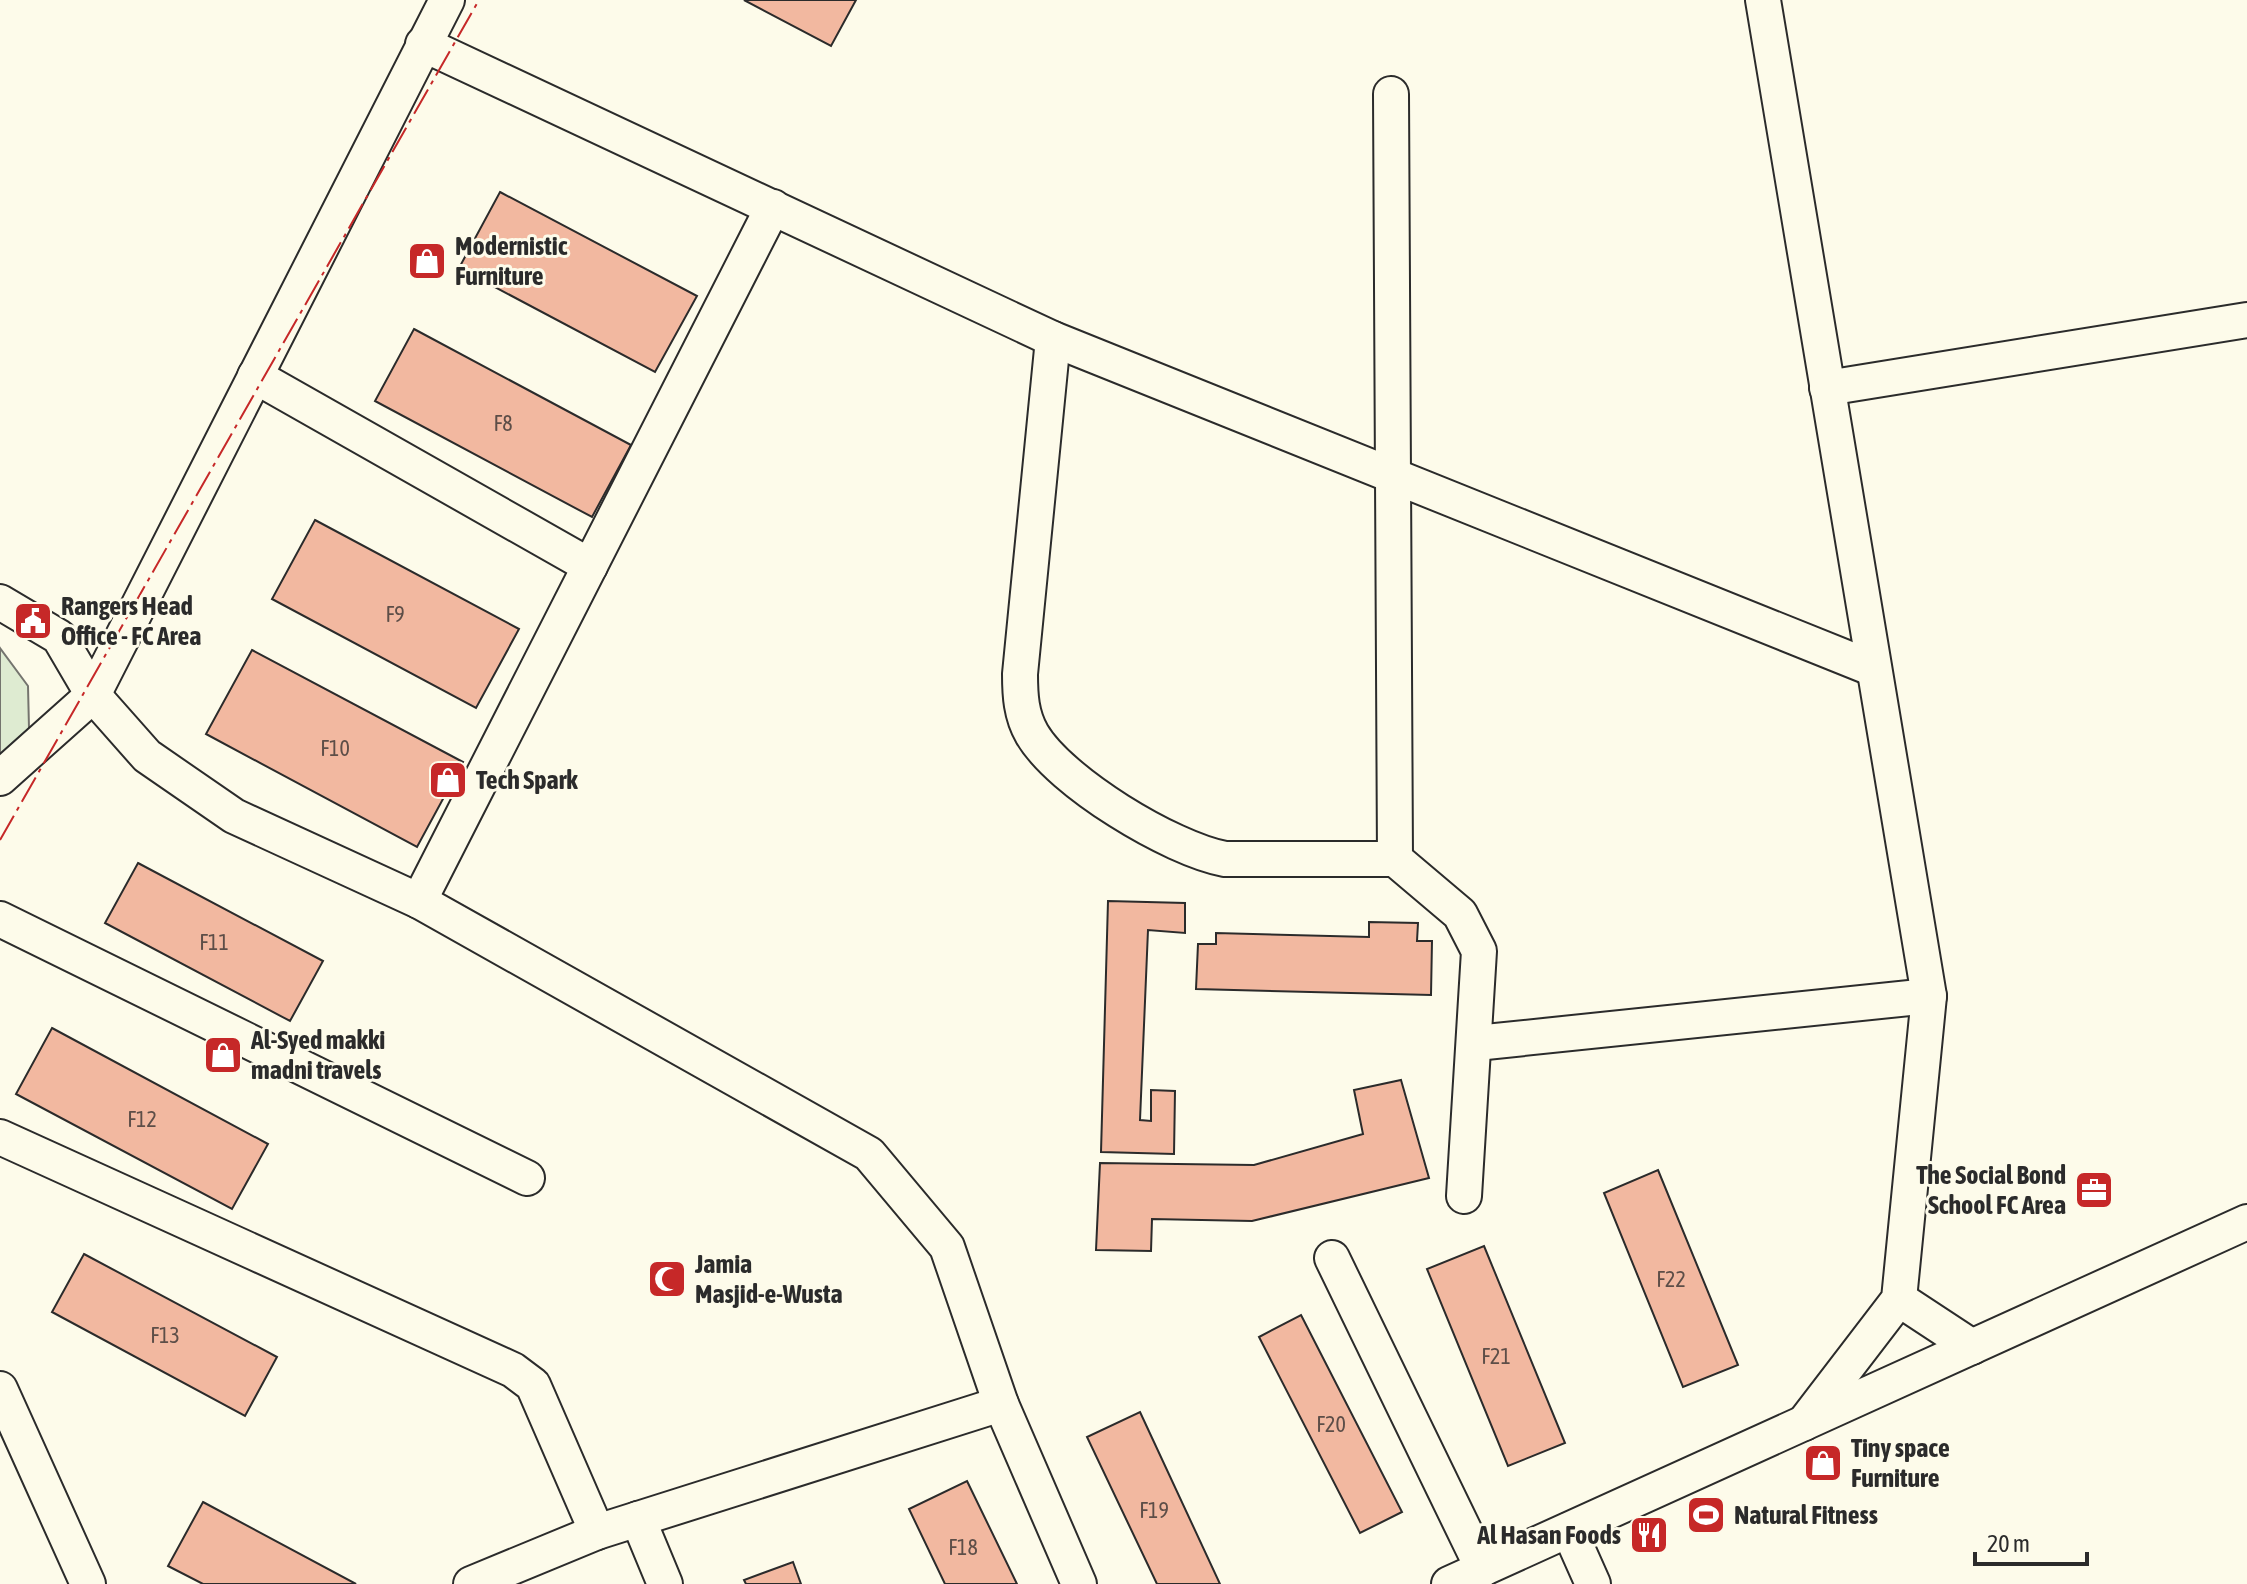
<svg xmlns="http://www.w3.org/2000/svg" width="2247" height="1584" font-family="'Asap Condensed',sans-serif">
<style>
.green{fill:#deebd1;stroke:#74746e;stroke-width:2}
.building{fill:#f2b8a0;stroke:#2b2b2b;stroke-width:2}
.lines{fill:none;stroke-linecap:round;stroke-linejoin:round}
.minor-casing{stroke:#2b2b2b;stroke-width:38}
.minor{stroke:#fdfbea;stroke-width:34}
.power{stroke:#c62828;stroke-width:2;stroke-dasharray:28 6 4 6;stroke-linecap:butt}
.labels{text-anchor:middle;stroke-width:6;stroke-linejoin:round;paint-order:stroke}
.number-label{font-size:22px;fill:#5d4e48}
.poi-label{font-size:26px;font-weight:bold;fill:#2b2b2b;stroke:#fdfbea;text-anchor:start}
</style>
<rect width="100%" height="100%" fill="#fdfbea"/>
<path class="green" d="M0 648 28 686 29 728 0 768Z"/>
<g class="building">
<path d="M744 0H856L831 46Z"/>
<path d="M500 192 697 296 655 372 459 268Z"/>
<path d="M414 329 631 445 592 517 375 401Z"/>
<path d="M315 520 519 629 476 708 272 599Z"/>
<path d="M252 650 463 762 417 847 206 734Z"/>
<path d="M138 863 323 961 290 1021 105 923Z"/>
<path d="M1108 901 1185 903V933L1148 930 1140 1120 1151 1121V1090L1175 1091 1174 1154 1101 1152Z"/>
<path d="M1369 922 1418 923 1417 941H1432L1431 995 1196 989 1198 944H1216V933L1369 937Z"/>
<path d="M52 1028 268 1144 232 1209 16 1094Z"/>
<path d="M1401 1080 1429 1178 1252 1221 1152 1219 1151 1251 1096 1250 1100 1163 1254 1165 1363 1134 1354 1090Z"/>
<path d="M1658 1170 1738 1365 1683 1387 1604 1193Z"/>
<path d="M1484 1246 1565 1443 1508 1466 1427 1269Z"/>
<path d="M84 1254 277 1357 245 1416 52 1312Z"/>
<path d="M1301 1315 1402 1512 1360 1533 1259 1337Z"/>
<path d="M1140 1412 1220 1584H1157L1087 1437Z"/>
<path d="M967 1481 1017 1584H945L909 1509Z"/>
<path d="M203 1502 356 1584H203L168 1566Z"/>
<path d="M793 1562 801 1584H746L744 1580Z"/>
</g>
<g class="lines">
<defs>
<g id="minor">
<path d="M1763 0 1929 996 1899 1299 1804 1423"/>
<path d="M423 44 1053 339 1874 669"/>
<path d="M1391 94 1395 859 1460 914 1479 951 1464 1196"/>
<path d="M1053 339 1020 674C1020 695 1021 715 1032 734 1060 782 1171 849 1225 859H1395"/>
<path d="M255 376 590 566"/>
<path d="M1827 388 2247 320"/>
<path d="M0 602 59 637 93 695 147 756 234 816 419 901 869 1154 947 1247 1001 1404 1079 1584"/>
<path d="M0 778 93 695 447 0"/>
<path d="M419 901 773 207"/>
<path d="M0 919 527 1178"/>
<path d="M1476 1043 1929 996"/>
<path d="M0 1137 513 1370 533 1385 597 1532"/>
<path d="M1332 1258 1483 1569"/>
<path d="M1899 1299 1972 1347"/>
<path d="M0 1389 88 1584"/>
<path d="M638 1519 665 1584"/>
<path d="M1569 1530 1593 1584"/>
<path d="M471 1584 597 1532 1001 1404"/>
<path d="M1449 1584 2247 1222"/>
</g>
</defs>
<use href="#minor" class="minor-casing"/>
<use href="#minor" class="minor"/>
<path class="power" d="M0 840 479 0"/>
</g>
<defs>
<symbol id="shop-square" viewBox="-11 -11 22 22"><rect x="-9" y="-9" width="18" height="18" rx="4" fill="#c62828" stroke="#fdfbea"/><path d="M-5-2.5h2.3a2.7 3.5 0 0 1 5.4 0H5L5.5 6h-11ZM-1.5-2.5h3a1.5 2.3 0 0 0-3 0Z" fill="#fff"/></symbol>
<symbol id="civic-square" viewBox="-11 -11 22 22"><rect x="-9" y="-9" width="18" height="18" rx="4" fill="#c62828" stroke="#fdfbea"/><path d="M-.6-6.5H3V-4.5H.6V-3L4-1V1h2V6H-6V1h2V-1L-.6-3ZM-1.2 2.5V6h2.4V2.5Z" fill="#fff"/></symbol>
<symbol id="office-square" viewBox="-11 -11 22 22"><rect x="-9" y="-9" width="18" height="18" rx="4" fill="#c62828" stroke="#fdfbea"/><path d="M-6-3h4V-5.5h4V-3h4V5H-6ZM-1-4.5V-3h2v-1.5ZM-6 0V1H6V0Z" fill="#fff"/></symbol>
<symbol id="mosque-square" viewBox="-11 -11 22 22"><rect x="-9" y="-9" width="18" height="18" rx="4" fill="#c62828" stroke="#fdfbea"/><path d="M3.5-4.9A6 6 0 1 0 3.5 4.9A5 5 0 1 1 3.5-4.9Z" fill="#fff"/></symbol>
<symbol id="stadium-square" viewBox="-11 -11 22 22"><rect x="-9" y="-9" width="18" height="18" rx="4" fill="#c62828" stroke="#fdfbea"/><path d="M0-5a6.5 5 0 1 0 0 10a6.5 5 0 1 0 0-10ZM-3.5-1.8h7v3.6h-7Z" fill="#fff"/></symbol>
<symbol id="restaurant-square" viewBox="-11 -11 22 22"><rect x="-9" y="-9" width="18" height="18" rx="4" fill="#c62828" stroke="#fdfbea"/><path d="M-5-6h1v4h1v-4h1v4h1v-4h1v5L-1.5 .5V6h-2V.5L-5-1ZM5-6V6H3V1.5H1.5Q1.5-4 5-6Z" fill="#fff"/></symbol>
</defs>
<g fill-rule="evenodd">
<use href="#shop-square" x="405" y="239" width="44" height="44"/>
<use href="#civic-square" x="11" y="599" width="44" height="44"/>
<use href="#shop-square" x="426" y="758" width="44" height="44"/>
<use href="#shop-square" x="201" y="1033" width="44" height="44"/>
<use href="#office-square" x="2072" y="1168" width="44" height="44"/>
<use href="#mosque-square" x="645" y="1257" width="44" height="44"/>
<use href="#shop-square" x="1801" y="1441" width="44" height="44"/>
<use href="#stadium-square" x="1684" y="1493" width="44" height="44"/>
<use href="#restaurant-square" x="1627" y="1513" width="44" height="44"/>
</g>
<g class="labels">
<g class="number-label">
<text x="503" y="431">F8</text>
<text x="395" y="622">F9</text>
<text x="335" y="756">F10</text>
<text x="214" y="950">F11</text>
<text x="142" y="1127">F12</text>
<text x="1671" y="1287">F22</text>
<text x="165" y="1343">F13</text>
<text x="1496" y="1364">F21</text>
<text x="1331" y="1432">F20</text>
<text x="1154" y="1518">F19</text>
<text x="963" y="1555">F18</text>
</g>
<g class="poi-label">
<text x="455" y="255">Modernistic<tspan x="455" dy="30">Furniture</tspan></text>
<text x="61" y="615">Rangers Head<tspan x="61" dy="30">Office - FC Area</tspan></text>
<text x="476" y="789">Tech Spark</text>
<text x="251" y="1049">Al-Syed makki<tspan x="251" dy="30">madni travels</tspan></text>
<text x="2066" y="1184" text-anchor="end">The Social Bond<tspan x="2066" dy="30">School FC Area</tspan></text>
<text x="695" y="1273">Jamia<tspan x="695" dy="30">Masjid-e-Wusta</tspan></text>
<text x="1851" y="1457">Tiny space<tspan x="1851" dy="30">Furniture</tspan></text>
<text x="1734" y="1524">Natural Fitness</text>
<text x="1621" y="1544" text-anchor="end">Al Hasan Foods</text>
</g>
</g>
<path d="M1975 1552v12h112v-12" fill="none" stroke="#2b2b2b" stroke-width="4"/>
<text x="1987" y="1552" font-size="24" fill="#2b2b2b" stroke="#fdfbea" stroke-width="6" paint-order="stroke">20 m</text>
</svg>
